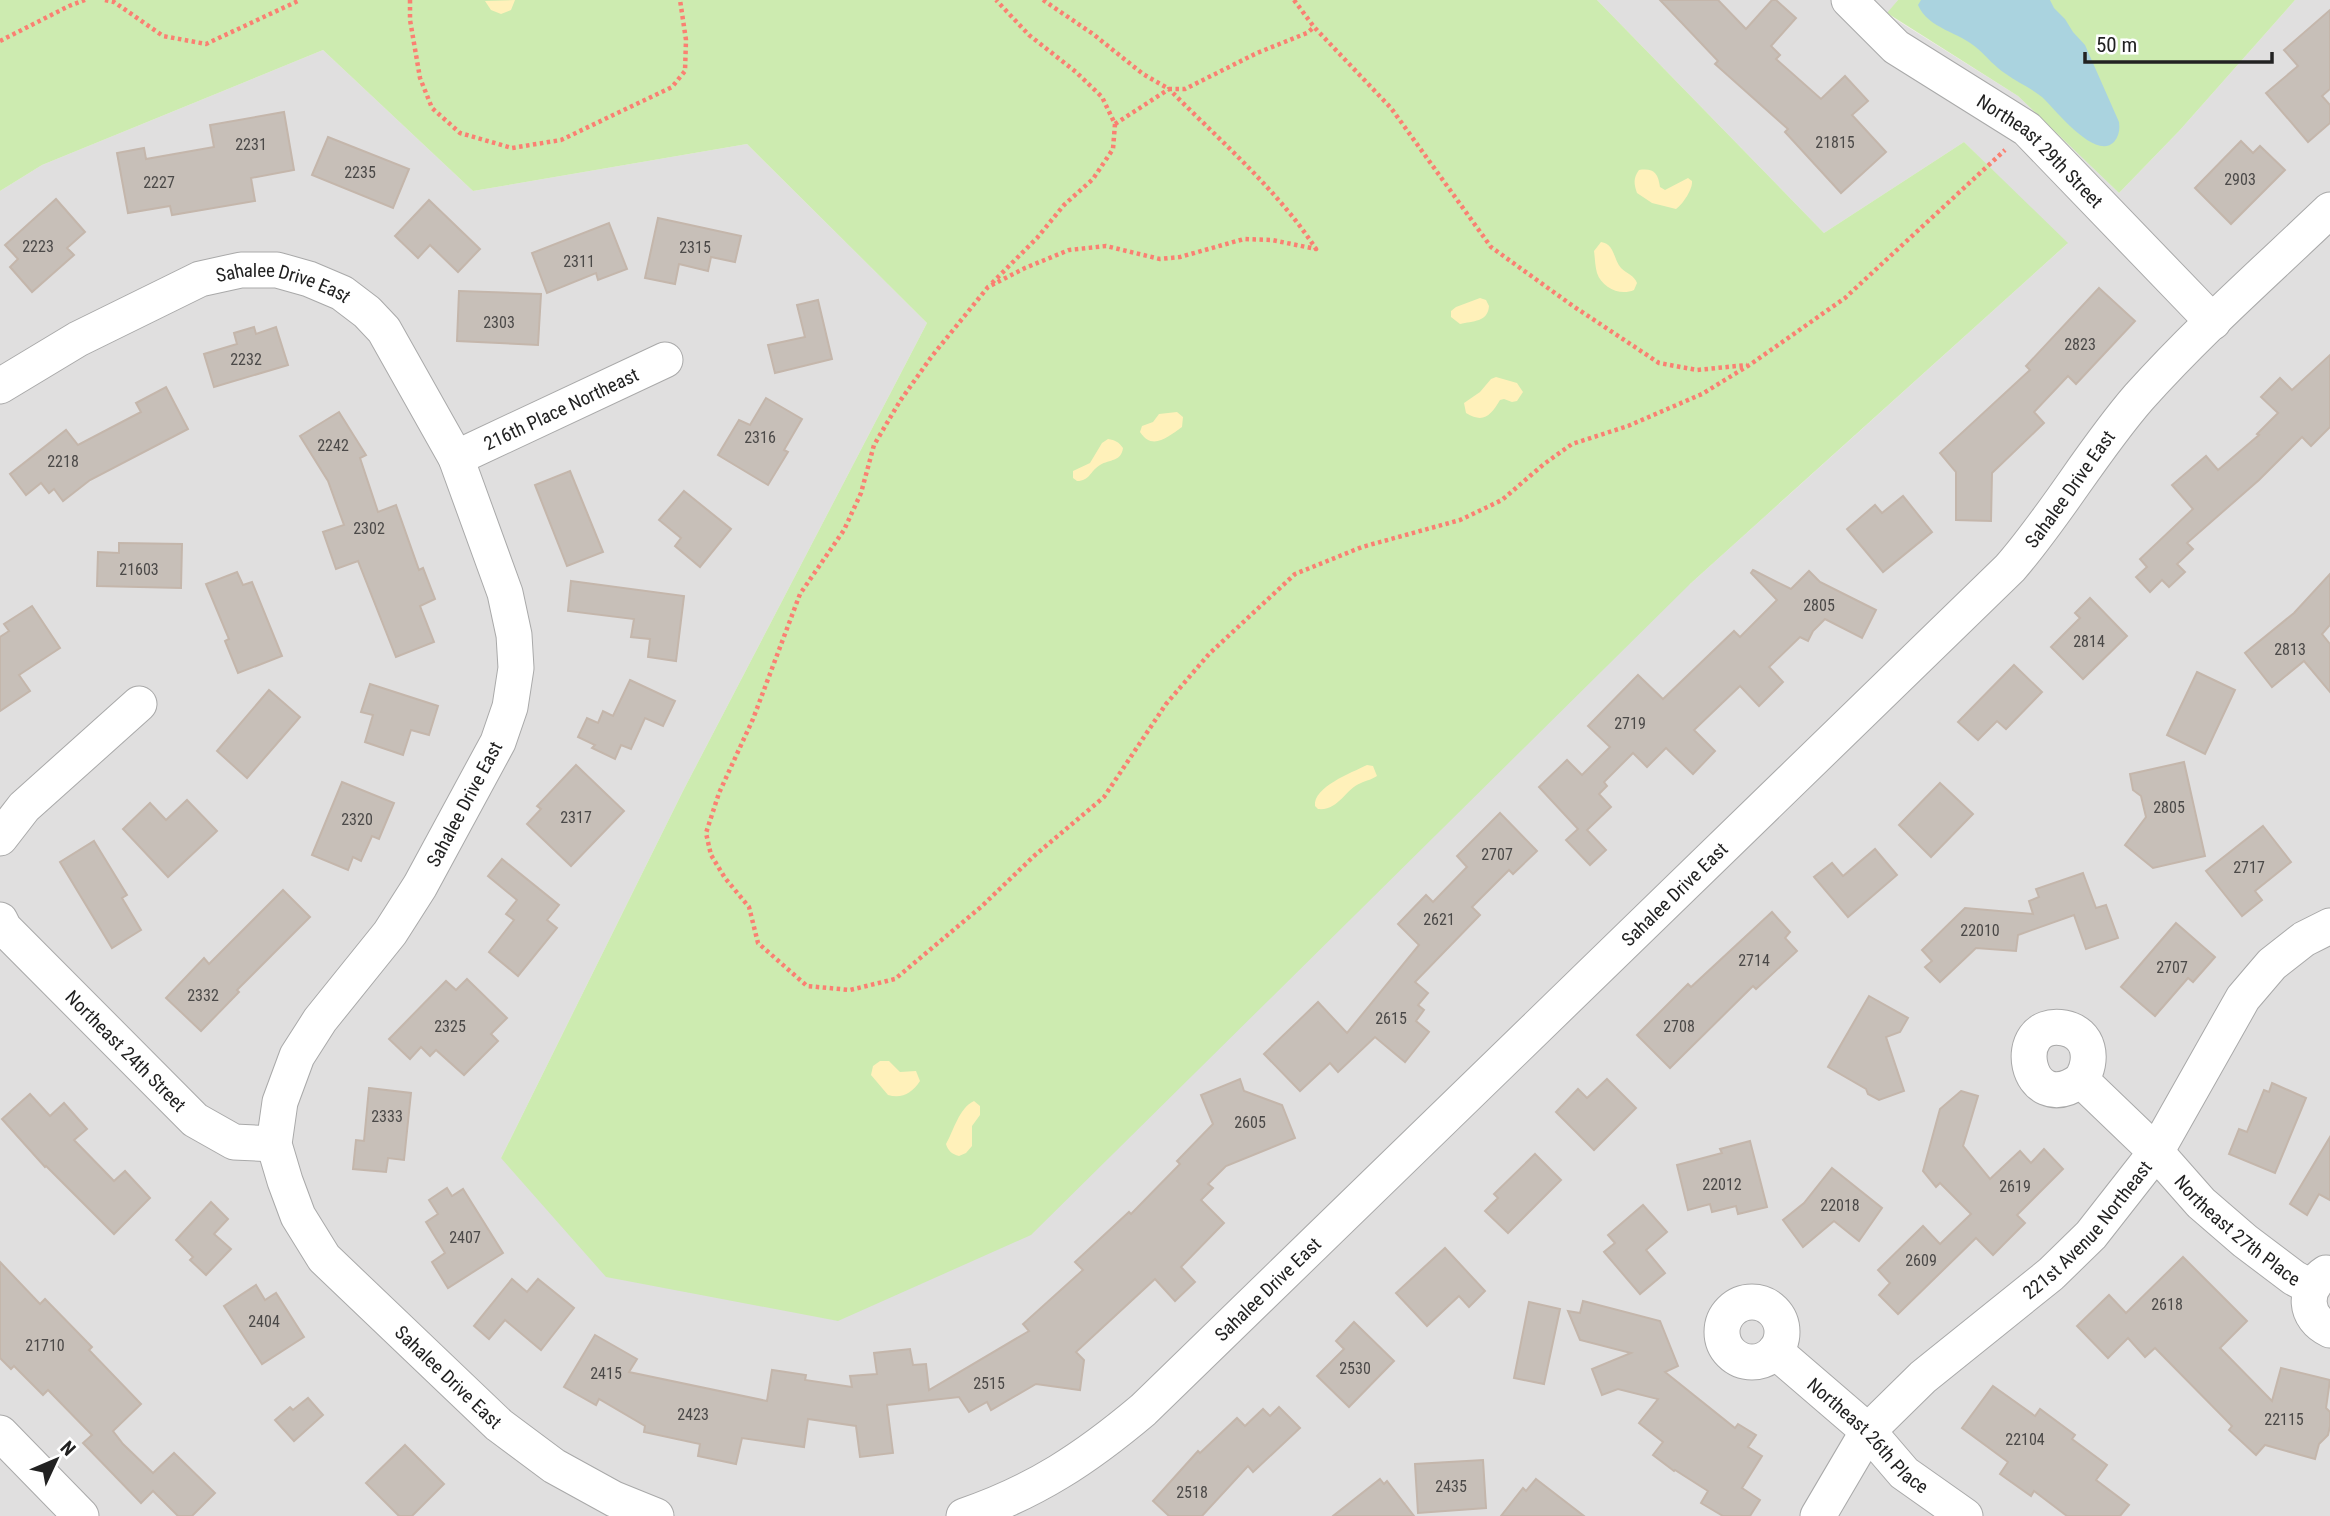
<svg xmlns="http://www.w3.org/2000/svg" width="2330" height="1516" font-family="'Roboto Condensed',sans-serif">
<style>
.residential{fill:#e0dfdf}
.grass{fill:#cdebb0}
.sand{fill:#fff1ba}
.water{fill:#aad3df}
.building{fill:#c7bfb8;stroke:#c4b6ab;stroke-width:2}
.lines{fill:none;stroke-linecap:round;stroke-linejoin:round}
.minor-casing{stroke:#a9a9a9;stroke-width:37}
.path{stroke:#fa8072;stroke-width:4.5;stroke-dasharray:3.5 3.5;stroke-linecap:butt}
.minor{stroke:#fff;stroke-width:35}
.labels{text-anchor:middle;stroke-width:5;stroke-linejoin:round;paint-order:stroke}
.number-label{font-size:16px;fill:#4b4948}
.street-label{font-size:19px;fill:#222;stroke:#fff}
</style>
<rect width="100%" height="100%" fill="#f2efe9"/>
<path class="residential" d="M1597 0H1898L1887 14 2018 96 2119 193 2180 130 2295 0H2330V1516H0V191L42 165 323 50 473 191 747 144 927 323 683 791 501 1158 1690 584 2067 244 1964 142 1824 233Z"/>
<g class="grass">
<path d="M0 0H1597L1824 233 1964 142 2068 243 1690 584 1031 1235 838 1321 606 1277 501 1158 683 791 927 323 747 144 473 191 323 50 42 165 0 191Z"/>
<path d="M1898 0H2295L2180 130 2119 193 2018 96 1887 13Z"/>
</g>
<g class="sand">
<path d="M515 0 511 10 501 14 491 10 485 1Z"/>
<path d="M1639 170C1654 168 1658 173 1660 187L1665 190 1688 178 1692 181C1693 189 1683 204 1676 209L1652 203 1637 193C1634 184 1633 178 1639 170Z"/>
<path d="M1601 242C1615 244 1613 259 1621 268 1627 274 1634 275 1637 283L1634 290C1620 296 1602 288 1597 273 1595 266 1595 258 1594 251Z"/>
<path d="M1480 298 1486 300 1489 306C1488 322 1473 321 1460 324L1451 317V311L1456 307Z"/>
<path d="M1496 377 1517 383 1523 392 1517 401 1512 402 1504 399 1500 400C1491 415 1484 424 1466 413L1464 403 1480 392 1491 379Z"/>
<path d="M1177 412 1183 417 1182 427C1168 437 1152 451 1140 432L1142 426 1153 422 1159 414Z"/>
<path d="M1108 439C1115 440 1119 442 1123 448 1121 462 1110 459 1100 465 1090 471 1090 481 1077 481L1073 478V471L1090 463 1102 443Z"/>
<path d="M1367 765 1373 766 1377 776C1371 780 1367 780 1361 783 1345 789 1339 811 1318 809L1315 806C1313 787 1351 773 1367 765Z"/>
<path d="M880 1061H889L900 1072 916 1071 920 1081C912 1093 902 1099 888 1095L871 1075 873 1066Z"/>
<path d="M974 1101 980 1106V1115L972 1126V1146L966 1153 959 1156C952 1154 948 1151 946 1144 954 1130 959 1108 974 1101Z"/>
</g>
<path class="water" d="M1921 0H2050L2054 8 2065 19 2073 32 2085 45 2119 122C2120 130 2119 136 2114 142 2095 161 2055 109 2042 97 2031 88 2017 82 2006 74 1995 67 1987 57 1978 49 1960 32 1928 29 1918 5Z"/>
<g class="building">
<path d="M1660 0H1718L1746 29 1772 0H1776L1796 18 1771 46 1780 55 1776 59 1821 99 1845 76 1868 101 1852 115 1886 152 1841 193 1785 132 1788 129 1715 64 1718 61Z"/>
<path d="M2330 10V89L2322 96 2330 105V123L2308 142 2266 93 2298 66 2284 50Z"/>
<path d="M284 112 294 170 251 178 255 201 172 215 170 206 128 213 117 153 144 148 146 159 214 147 210 125Z"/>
<path d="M328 137 409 169 393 208 312 175Z"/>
<path d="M2241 141 2253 153 2260 146 2285 170 2231 224 2195 188Z"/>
<path d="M56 199 85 232 67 248 74 255 32 292 10 267 18 259 5 245Z"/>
<path d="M429 200 480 249 458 272 430 245 418 258 395 236Z"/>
<path d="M658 218 741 236 735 262 711 257 708 271 679 264 675 284 645 278Z"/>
<path d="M609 223 627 269 598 280 596 273 547 293 532 253Z"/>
<path d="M2099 288 2135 321 2076 384 2068 376 2034 412 2044 423 1992 473 1991 521 1956 520V472L1940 453 2030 370 2026 366Z"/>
<path d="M459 291 541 294 538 345 457 341Z"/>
<path d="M818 300 832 359 775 373 768 345 805 337 797 305Z"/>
<path d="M254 327 256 334 276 327 288 365 214 387 204 354 237 344 234 333Z"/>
<path d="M2330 355V427L2311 446 2302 437 2259 480 2187 543 2193 549 2177 564 2185 572 2169 587 2162 580 2150 592 2136 577 2147 567 2140 559 2193 509 2172 485 2206 456 2218 470 2259 435 2257 434 2278 413 2261 397 2280 378 2292 390Z"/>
<path d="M166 387 188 429 90 480 63 501 54 489 49 493 41 483 26 495 10 474 66 430 78 445 141 412 136 403Z"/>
<path d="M766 398 802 419 784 450 788 452 768 485 718 455 739 420 750 425Z"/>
<path d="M339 412 366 455 360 458 378 512 396 505 419 570 423 568 435 599 420 606 434 642 396 657 358 561 336 569 323 532 344 525 328 481 300 436Z"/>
<path d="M570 471 603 552 567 566 535 485Z"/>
<path d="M684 491 731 529 700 567 675 546 681 538 659 520Z"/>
<path d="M1903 496 1932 532 1883 572 1847 529 1875 505 1882 513Z"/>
<path d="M119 543 182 544 181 588 97 586 98 552 119 553Z"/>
<path d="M1753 570 1791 589 1809 571 1820 582 1876 610 1862 638 1825 619 1813 631 1808 641 1800 637 1769 667 1783 682 1759 706 1740 686 1694 730 1715 751 1693 774 1666 748 1647 767 1633 753 1604 782 1607 786 1599 794 1611 807 1587 830 1606 850 1590 865 1566 840 1578 829 1539 787 1567 760 1582 775 1610 747 1588 726 1638 675 1663 699 1734 631 1740 637 1777 600 1751 573Z"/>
<path d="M237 572 243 585 252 582 282 656 238 673 225 641 229 639 206 584Z"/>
<path d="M2330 574V625L2322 634 2330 644V692L2304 661 2272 687 2245 653 2294 613Z"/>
<path d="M571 581 684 596 676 661 648 657 650 639 631 637 634 619 568 611Z"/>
<path d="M2090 598 2127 636 2083 679 2051 647 2080 618 2075 613Z"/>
<path d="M32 606 60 648 19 675 30 691 0 711V637L9 631 4 624Z"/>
<path d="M2014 665 2042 692 2006 729 1997 721 1978 740 1958 722Z"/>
<path d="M2197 672 2235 690 2205 754 2167 735Z"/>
<path d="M630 680 675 701 663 726 645 718 631 749 621 745 615 759 592 748 595 745 578 737 587 718 598 723 603 711 613 716Z"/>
<path d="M370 684 438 706 429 735 411 730 403 755 365 742 373 715 361 712Z"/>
<path d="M269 690 300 717 247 778 217 751Z"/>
<path d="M2184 762 2205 856 2153 868 2125 845 2146 817 2141 796 2133 790 2130 774Z"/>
<path d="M576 765 624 811 571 866 527 824 541 809 537 806Z"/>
<path d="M342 782 394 803 379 839 372 836 361 861 353 857 348 870 312 855Z"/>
<path d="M1940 783 1973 814 1931 857 1899 825Z"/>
<path d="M187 800 217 831 168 877 123 829 150 803 166 820Z"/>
<path d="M1500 813 1537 851 1513 874 1509 870 1472 907 1480 915 1415 982 1428 993 1418 1005 1424 1010 1416 1021 1429 1032 1405 1062 1375 1037 1338 1072 1330 1063 1300 1091 1264 1054 1318 1002 1347 1033 1419 945 1398 924 1426 895 1433 902 1467 867 1457 856Z"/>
<path d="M2263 826 2291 862 2255 891 2262 900 2242 916 2206 871Z"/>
<path d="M94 841 127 895 122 898 141 930 112 948 60 862Z"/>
<path d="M1875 849 1897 875 1848 917 1814 877 1832 863 1843 876Z"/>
<path d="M502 859 559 905 547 920 557 928 518 976 489 952 514 920 506 914 517 900 488 876Z"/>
<path d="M2083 873 2096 908 2106 905 2118 938 2086 949 2074 915 2018 935 2016 951 1976 948 1940 982 1925 967 1932 961 1922 950 1965 908 2033 914 2029 901 2039 897 2036 889Z"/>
<path d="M283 890 310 917 237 990 239 992 201 1031 166 998 204 958 209 964Z"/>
<path d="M1772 912 1790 932 1785 938 1797 951 1756 989 1753 986 1670 1068 1637 1035 1688 984 1691 987Z"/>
<path d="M2176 923 2215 957 2193 982 2188 978 2155 1016 2121 987Z"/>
<path d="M467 979 507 1018 491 1034 498 1041 464 1075 436 1050 430 1056 421 1047 410 1059 389 1039 446 981 456 990Z"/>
<path d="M1869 996 1908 1018 1900 1032 1886 1037 1904 1091 1879 1100 1868 1094 1866 1089 1828 1067Z"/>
<path d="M1240 1079 1244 1091 1282 1105 1295 1138 1226 1166 1208 1184 1213 1188 1201 1200 1224 1223 1181 1267 1195 1282 1175 1301 1155 1279 1076 1352 1084 1360 1080 1390 1036 1384 991 1410 987 1402 969 1412 959 1397 887 1405 893 1453 860 1457 856 1426 808 1419 804 1447 742 1438 736 1464 698 1456 700 1444 644 1432 645 1426 599 1399 596 1405 564 1387 595 1335 637 1359 629 1372 767 1401 772 1370 806 1375 805 1380 852 1387 850 1376 877 1374 874 1353 910 1349 913 1365 926 1364 929 1390 1029 1331 1023 1324 1083 1270 1075 1262 1129 1212 1131 1214 1180 1164 1177 1161 1213 1124 1201 1095Z"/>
<path d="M1607 1079 1636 1108 1594 1150 1556 1112 1578 1089 1587 1098Z"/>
<path d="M2272 1083 2306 1098 2275 1173 2229 1154 2239 1129 2247 1132 2264 1090 2269 1092Z"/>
<path d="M369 1088 411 1093 404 1160 388 1158 386 1172 353 1169 356 1140 364 1141Z"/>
<path d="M1961 1091 1978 1096 1963 1146 1990 1179 2020 1151 2031 1163 2044 1149 2063 1169 2017 1215 2025 1223 1993 1255 1976 1238 1898 1314 1879 1295 1890 1283 1878 1270 1923 1226 1940 1244 1971 1214 1940 1183 1936 1187 1923 1171 1940 1109Z"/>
<path d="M30 1094 50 1116 64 1103 87 1129 74 1140 114 1181 125 1171 150 1198 114 1234 46 1166 45 1167 2 1119Z"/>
<path d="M2330 1137V1200L2319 1194 2307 1215 2290 1204Z"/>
<path d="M1750 1141 1767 1207 1738 1214 1736 1206 1712 1212 1710 1204 1688 1210 1677 1165 1722 1153 1720 1149Z"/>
<path d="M1535 1154 1561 1180 1508 1233 1485 1211 1498 1198 1494 1194Z"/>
<path d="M1832 1168 1882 1208 1859 1241 1834 1221 1803 1247 1783 1220 1804 1203Z"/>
<path d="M447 1188 452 1196 463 1189 503 1253 448 1288 432 1262 445 1253 426 1222 438 1214 429 1200Z"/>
<path d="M211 1202 228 1219 214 1234 231 1249 206 1275 190 1260 193 1257 176 1240Z"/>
<path d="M1643 1205 1667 1232 1646 1250 1665 1273 1640 1294 1604 1252 1615 1243 1608 1235Z"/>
<path d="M1445 1248 1485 1291 1469 1307 1459 1296 1427 1326 1396 1293Z"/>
<path d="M2183 1257 2247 1321 2220 1348 2272 1401 2281 1368 2330 1380 2326 1408 2330 1412V1426L2328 1435 2319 1444 2315 1459 2265 1445 2256 1455 2229 1430 2232 1426 2155 1348 2145 1357 2128 1338 2108 1358 2077 1326 2109 1295 2126 1313Z"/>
<path d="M0 1262 40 1304 45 1299 92 1347 89 1350 141 1404 113 1431 123 1444 153 1473 174 1453 215 1493 192 1516H178L153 1491 141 1503 83 1443 92 1435 48 1390 43 1395 14 1366 11 1369 0 1358Z"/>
<path d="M512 1279 527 1292 538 1279 574 1308 541 1350 505 1320 489 1339 474 1326Z"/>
<path d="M256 1285 265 1300 276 1293 304 1337 262 1364 224 1306Z"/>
<path d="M1583 1301 1660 1321 1678 1366 1665 1372 1735 1428 1738 1424 1756 1435 1748 1447 1762 1456 1742 1488 1760 1500 1750 1516H1723L1701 1503 1708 1491 1675 1470 1674 1471 1653 1455 1663 1442 1639 1423 1658 1399 1618 1389 1602 1395 1592 1369 1631 1353 1580 1340 1568 1311 1580 1313Z"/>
<path d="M1529 1302 1560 1309 1544 1384 1514 1378Z"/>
<path d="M1354 1322 1394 1361 1349 1407 1317 1376 1344 1349 1336 1341Z"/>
<path d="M1993 1386 2035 1416 2040 1409 2075 1435 2072 1439 2107 1465 2096 1480 2129 1505 2120 1516H2067L2034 1491 2031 1496 2000 1474 2008 1462 1962 1428Z"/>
<path d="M308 1398 323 1415 294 1441 275 1420 290 1407 293 1410Z"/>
<path d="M1279 1407 1300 1428 1253 1472 1248 1466 1202 1516H1169L1153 1501 1198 1451 1200 1453 1237 1418 1245 1426 1263 1409 1270 1416Z"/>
<path d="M405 1445 444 1484 412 1516H399L366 1483Z"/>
<path d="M1483 1460 1486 1508 1418 1513 1415 1464Z"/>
<path d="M1380 1479 1384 1484 1387 1481 1414 1516H1333Z"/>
<path d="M1536 1479 1584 1516H1501L1523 1488 1526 1491Z"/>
</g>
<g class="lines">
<defs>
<g id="minor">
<path id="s1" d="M1849 0 1896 47 2027 129 2213 322"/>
<path id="s2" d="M0 386 78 339 200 279 241 270H277L309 279 342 293 367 312 384 330 456 458 505 593 514 635 516 668 510 707 498 742 420 886 390 933 320 1020 297 1056 280 1102 274 1144 285 1181 298 1216 324 1258 499 1425 554 1466 614 1499 656 1516"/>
<path id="s3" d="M456 458 665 360"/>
<path d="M0 838 24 807 139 704"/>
<path id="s4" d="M0 920 4 928 195 1120 234 1142 274 1144"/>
<path id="s5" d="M2081 1080C2094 1060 2090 1033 2064 1028 2007 1018 2025 1121 2081 1080L2156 1152 2201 1203 2245 1241 2294 1278 2311 1287"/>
<path d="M2326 1273C2302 1289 2304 1318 2330 1330"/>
<circle cx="1752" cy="1332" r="30"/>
<path id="s6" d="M1775 1351 1868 1431 1904 1473 1965 1516"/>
<path d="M0 1433 81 1516"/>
<path id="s7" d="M964 1516C1035 1492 1086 1458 1143 1410L2010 568C2057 514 2092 451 2139 397 2198 331 2266 271 2330 210"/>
<path id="s8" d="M1818 1516 1868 1431 1923 1377 2051 1274 2091 1235 2156 1152 2243 998 2272 964 2304 939 2330 926"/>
</g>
</defs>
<use href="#minor" class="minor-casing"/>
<g class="path">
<path d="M105 0 114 2 163 36 206 44 300 0"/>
<path d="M410 0V20L420 78 432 108 460 133 512 148 561 140 672 87 685 71 686 40 680 0"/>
<path d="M1043 0 1093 34 1143 74 1169 89H1185L1257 53 1307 33 1314 27"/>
<path d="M1294 0 1314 27 1391 108 1491 247 1573 306 1659 363 1697 370 1747 365"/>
<path d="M0 41 69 6 85 0"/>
<path d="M1115 124 1169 89C1219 140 1277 189 1316 249L1272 240 1244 239 1180 257 1160 259 1106 246 1069 250 1025 268 988 287 932 356 900 401 874 445 861 493 844 530 800 594 753 719 719 793 706 833 711 855 725 878 749 907 758 943 807 986 850 990 895 979 982 906 1034 856 1104 797 1166 704 1209 654 1295 574 1362 547 1460 520 1502 500 1544 464 1572 444 1628 426 1702 394 1751 364 1845 298 2005 150"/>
<path d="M992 283 1037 238 1064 205 1093 179 1113 149 1115 124 1102 97 1076 72 1029 35 996 0"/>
</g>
<use href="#minor" class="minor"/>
</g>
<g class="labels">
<g class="number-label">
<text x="1835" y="148">21815</text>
<text x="251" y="150">2231</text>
<text x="360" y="178">2235</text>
<text x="2240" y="185">2903</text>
<text x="159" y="188">2227</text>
<text x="38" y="252">2223</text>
<text x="695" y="253">2315</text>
<text x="579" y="267">2311</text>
<text x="499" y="328">2303</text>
<text x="2080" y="350">2823</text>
<text x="246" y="365">2232</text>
<text x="760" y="443">2316</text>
<text x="333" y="451">2242</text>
<text x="63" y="467">2218</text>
<text x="369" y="534">2302</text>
<text x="139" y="575">21603</text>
<text x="1819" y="611">2805</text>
<text x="2089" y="647">2814</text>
<text x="2290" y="655">2813</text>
<text x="1630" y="729">2719</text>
<text x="2169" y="813">2805</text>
<text x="576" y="823">2317</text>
<text x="357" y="825">2320</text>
<text x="1497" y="860">2707</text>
<text x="2249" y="873">2717</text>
<text x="1439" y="925">2621</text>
<text x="1980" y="936">22010</text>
<text x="1754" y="966">2714</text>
<text x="2172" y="973">2707</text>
<text x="203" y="1001">2332</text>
<text x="1391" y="1024">2615</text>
<text x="450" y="1032">2325</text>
<text x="1679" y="1032">2708</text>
<text x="387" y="1122">2333</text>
<text x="1250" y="1128">2605</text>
<text x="1722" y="1190">22012</text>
<text x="2015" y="1192">2619</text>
<text x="1840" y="1211">22018</text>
<text x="465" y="1243">2407</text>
<text x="1921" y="1266">2609</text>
<text x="2167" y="1310">2618</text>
<text x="264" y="1327">2404</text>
<text x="45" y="1351">21710</text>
<text x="1355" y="1374">2530</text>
<text x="606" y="1379">2415</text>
<text x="989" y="1389">2515</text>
<text x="693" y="1420">2423</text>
<text x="2284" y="1425">22115</text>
<text x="2025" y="1445">22104</text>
<text x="1451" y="1492">2435</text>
<text x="1192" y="1498">2518</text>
</g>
<g class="street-label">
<text dy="7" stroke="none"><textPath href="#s1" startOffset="245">Northeast 29th Street</textPath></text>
<text dy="7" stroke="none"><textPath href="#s2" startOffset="313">Sahalee Drive East</textPath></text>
<text dy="7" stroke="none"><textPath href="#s3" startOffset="116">216th Place Northeast</textPath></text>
<text dy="7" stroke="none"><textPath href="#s7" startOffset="1517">Sahalee Drive East</textPath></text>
<text transform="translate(464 804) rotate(-62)" y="7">Sahalee Drive East</text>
<text dy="7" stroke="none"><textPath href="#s7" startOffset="950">Sahalee Drive East</textPath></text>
<text dy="7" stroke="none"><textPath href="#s4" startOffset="182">Northeast 24th Street</textPath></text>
<text dy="7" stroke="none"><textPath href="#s8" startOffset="397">221st Avenue Northeast</textPath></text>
<text dy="7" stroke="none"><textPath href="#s5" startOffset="410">Northeast 27th Place</textPath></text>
<text dy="7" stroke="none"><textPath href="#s7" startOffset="383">Sahalee Drive East</textPath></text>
<text dy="7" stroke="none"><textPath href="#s2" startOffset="1636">Sahalee Drive East</textPath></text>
<text dy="7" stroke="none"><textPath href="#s6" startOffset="126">Northeast 26th Place</textPath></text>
</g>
</g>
<g transform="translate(56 1460) rotate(46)" stroke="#ffffff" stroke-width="5" paint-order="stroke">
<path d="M0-5L12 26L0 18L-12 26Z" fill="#222222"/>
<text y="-10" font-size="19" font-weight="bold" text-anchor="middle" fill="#222222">N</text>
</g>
<path d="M2085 52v10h187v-10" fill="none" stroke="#222222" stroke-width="3.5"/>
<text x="2096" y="52" font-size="21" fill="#222222" stroke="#ffffff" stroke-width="5" paint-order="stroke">50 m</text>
</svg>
